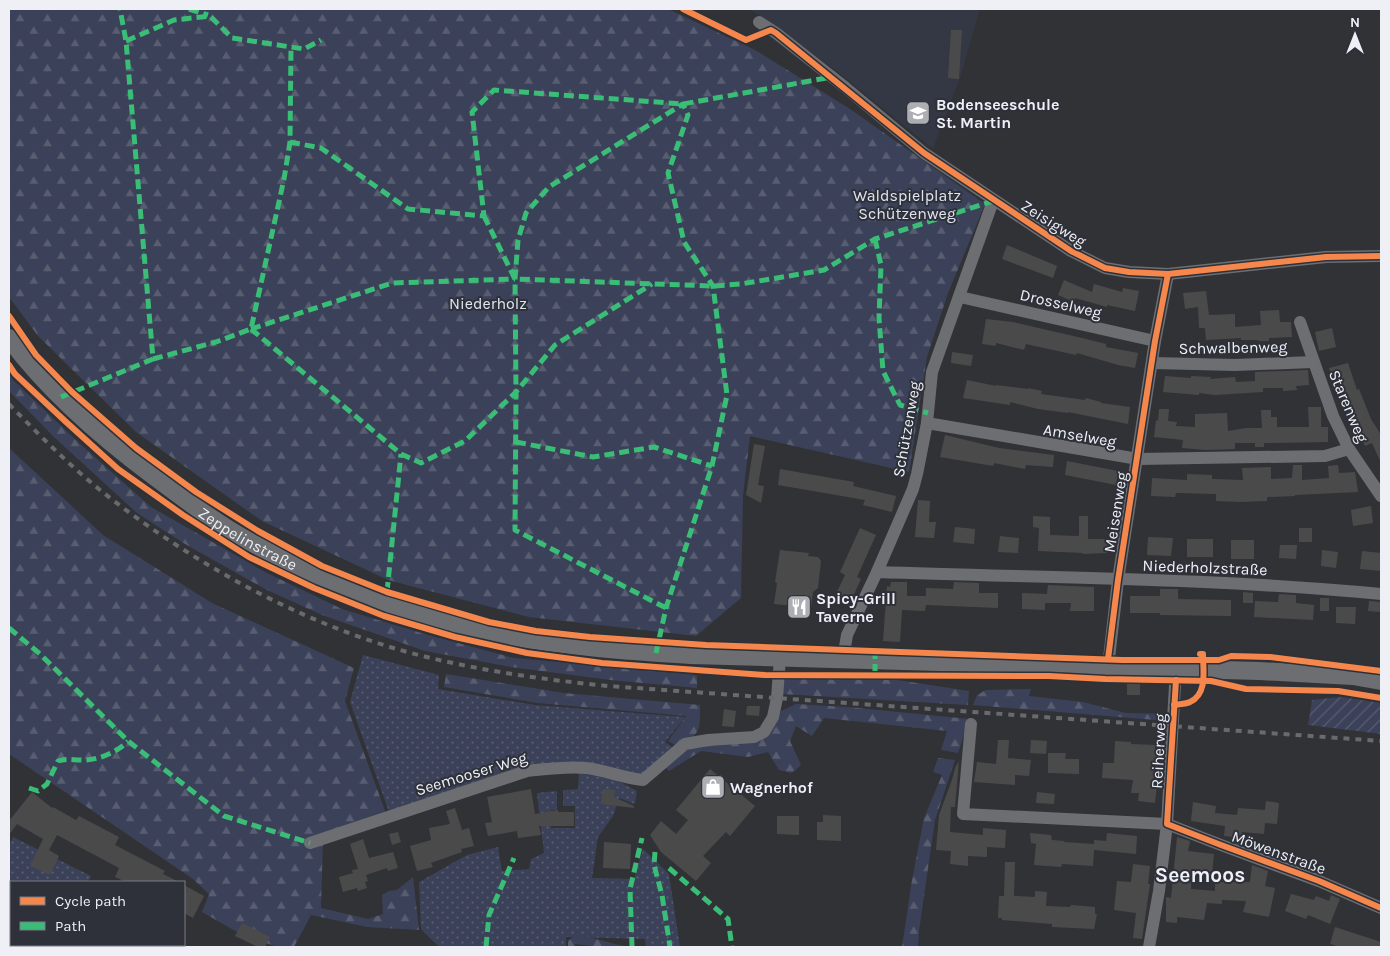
<svg xmlns="http://www.w3.org/2000/svg" width="1390" height="956" font-family="Karla,sans-serif">
<style>
.built{fill:#343744}
.grass{fill:url(#grass-dots)}
.forest{fill:url(#forest-firs)}
.garden{fill:url(#garden-furrows)}
.building{fill:#4b4a4b}
.lines{fill:none;stroke-linecap:round;stroke-linejoin:round}
.street{stroke:#6c6e72;stroke-width:12}
.secondary{stroke:#6c6e72;stroke-width:18}
.rail{stroke:#696a6d;stroke-width:4;stroke-dasharray:6 6;stroke-linecap:butt}
.quiet{stroke:#3abd76;stroke-width:5;stroke-dasharray:10 5;stroke-linecap:butt}
.cycleway-casing{stroke:#2e3139;stroke-width:9}
.cycleway{stroke:#f5874c;stroke-width:6}
.labels{text-anchor:middle;stroke-width:4;stroke-linejoin:round;paint-order:stroke}
.poi-label{font-size:16px;font-weight:bold;fill:#eef0f6;stroke:#2e3139;text-anchor:start}
.park-label{font-size:16px;fill:#e0e4f2;stroke:#2e3139}
.street-label{font-size:16px;fill:#eef0f6;stroke:#2e3139}
.district-label{font-size:21px;font-weight:bold;fill:#eef0f6;stroke:#2e3139}
</style>
<defs>
<pattern id="grass-dots" width="8" height="8" patternUnits="userSpaceOnUse" patternTransform="scale(1.25)"><rect width="8" height="8" fill="#3b4158"/><path d="M2 2h.1M6 6h.1" fill="none" stroke="#585d71" stroke-width="1.8" stroke-linecap="round"/></pattern>
<pattern id="forest-firs" width="22" height="20" patternUnits="userSpaceOnUse" patternTransform="scale(1.25)"><rect width="22" height="20" fill="#3b4158"/><path d="M5 1l3.5 6h-7zM16 11l3.5 6h-7z" fill="#585d71"/></pattern>
<pattern id="garden-furrows" width="10" height="10" patternUnits="userSpaceOnUse" patternTransform="scale(1.25)"><rect width="10" height="10" fill="#3b4158"/><path d="M-1 1l2-2M0 10L10 0M9 11l2-2" fill="none" stroke="#585d71"/></pattern>
</defs>
<rect width="100%" height="100%" fill="#313236"/>
<path class="built" d="M748 9H980L960 78 933 149 838 72 759 15Z"/>
<g class="grass">
<path d="M363 655 439 675 438 689 535 705 685 717 665 742 675 749 646 775 560 762 507 771 389 812 350 702Z"/>
<path d="M579 773 616 780 637 791 635 804 619 798 613 816 598 837 592 878 634 879 643 849 669 874 680 947H646L645 939 566 937V947H439L421 929 419 882 467 855 498 847 502 871 529 869 531 859 544 853 537 793 557 791V810H551V828H575V806H563V790L578 789Z"/>
<path d="M13 837 91 876 88 882H11V945H104L110 947H9V845Z"/>
</g>
<g class="forest">
<path d="M9 9H668L755 50 850 109 985 204 948 293 927 357 909 472 750 436 743 496 741 598 696 636 529 617 388 580 262 521 136 432 38 336 9 297Z"/>
<path d="M9 373 12 379 79 443 151 507 265 572 342 609 428 635 514 658 697 675V688L610 680 511 667 425 651 322 615 265 589 185 544 137 513 55 438 9 391Z"/>
<path d="M9 448 103 535 212 603 354 668 345 701 388 819 323 840 321 908 368 919 383 914 382 895 389 891 397 890 413 877 419 930 367 927 311 915 294 947H277L239 933 202 912 209 894 193 879 9 754Z"/>
<path d="M446 674 564 693 700 705C700 731 701 735 677 746L668 741 686 716 537 703 444 687Z"/>
<path d="M784 679H891L969 691 968 705 782 694Z"/>
<path d="M1031 689 1029 696 1083 702 1126 713 1168 714V721L973 705 977 695 986 690Z"/>
<path d="M796 704 848 707 969 719 958 753 941 750 947 731 824 718 812 736 796 726 790 741 801 765 792 773 779 770 768 752 748 757 701 751 669 771 665 767 682 750 773 728 781 711Z"/>
<path d="M938 758 955 760 935 820 919 931 918 947H902L912 880 924 818 942 775 933 772Z"/>
<path d="M577 934 623 946 624 947H601L575 944V947H568V941Z"/>
</g>
<path class="garden" d="M1341 697 1381 703V734L1308 725 1312 700Z"/>
<g class="building">
<path d="M951 30H962L959 79 948 78Z"/>
<path d="M1007 245 1057 266 1053 278 1002 259Z"/>
<path d="M1064 280 1092 292 1094 284 1122 292 1123 288 1139 291 1135 311 1107 305V307L1075 298 1074 302 1058 295Z"/>
<path d="M1206 291 1209 315 1235 314V327L1261 325 1260 311 1279 310 1280 322H1291L1292 337 1269 338V341H1258V340H1241V338L1206 340 1205 328H1199L1198 307 1185 309 1183 293Z"/>
<path d="M986 319 1013 322 1086 339 1106 344V347L1138 353 1135 368 1118 365 1077 353 1076 355 1026 344 1024 350 996 343V346L982 344Z"/>
<path d="M1332 328 1336 347 1319 351 1315 332Z"/>
<path d="M952 352 973 355 971 366 951 363Z"/>
<path d="M1348 363 1357 390 1359 389 1371 419 1381 435V463L1372 443 1365 446 1349 413 1337 385 1334 386 1329 368Z"/>
<path d="M1308 370 1309 385 1296 386 1297 390 1283 391V388H1263V392L1215 395 1199 393V395L1163 392 1165 376 1191 378V376L1211 377 1210 379 1235 377 1236 382 1255 381V372Z"/>
<path d="M967 380 996 386V385L1028 389V388L1042 391 1041 394 1085 400 1086 398 1101 402V403L1130 407 1128 424 1068 412V413L1038 409 1010 402V405L963 398Z"/>
<path d="M1308 407H1321V427H1328V442L1264 443V447H1255V443H1235V449L1206 450 1182 448 1183 440 1154 437 1156 420 1158 421 1159 409H1169L1168 421 1177 422 1176 426 1195 427V414L1227 413 1228 431 1246 428H1262L1261 410H1271V417H1277V427H1309Z"/>
<path d="M945 435 999 448 1054 455 1053 467 1026 465 1025 469 994 463 993 466 940 457Z"/>
<path d="M754 444 765 446 758 485 764 486 761 503 746 495Z"/>
<path d="M1067 461 1118 471 1116 485 1065 475Z"/>
<path d="M1293 465H1302V480L1329 478 1328 466 1338 465 1339 473 1355 472 1358 492 1295 495V496L1267 497V501L1241 502 1216 501V494L1176 493 1175 497 1151 496 1152 478 1187 480V474L1212 475V479L1243 480 1242 468 1271 467V479L1292 478Z"/>
<path d="M780 469 854 482 853 486 896 496 892 512 863 505 865 500 778 485Z"/>
<path d="M918 500 930 501 929 522H936L934 538 915 537Z"/>
<path d="M1371 506 1373 523 1353 526 1351 510Z"/>
<path d="M1033 516 1050 517V535L1079 536V516H1088V539H1107V553L1083 554V553L1038 551 1039 528 1033 527Z"/>
<path d="M955 527 975 529 974 544 953 542Z"/>
<path d="M860 528 876 535 857 577 861 579 849 605 834 598 845 575 840 572Z"/>
<rect x="1299" y="528" width="13" height="14"/>
<path d="M1000 536 1019 538 1018 553 998 552Z"/>
<path d="M1148 537 1173 538 1171 556 1147 555Z"/>
<rect x="1187" y="539" width="26" height="18"/>
<rect x="1231" y="540" width="23" height="19"/>
<path d="M1280 545H1297L1296 559 1279 558Z"/>
<path d="M780 550 809 553 808 556 818 557 821 561 818 588 813 592 811 608 805 607V609L794 608V606L774 604 777 583 775 582Z"/>
<path d="M1322 550 1338 552 1336 568 1321 566Z"/>
<path d="M1362 551 1381 553V571L1360 569Z"/>
<path d="M891 582H907V596H926V588L953 589 954 582 979 583V593H998V608L926 605 925 611 902 610 900 642 883 641 887 586 890 587Z"/>
<path d="M1048 585 1094 587V611H1070L1071 603H1045V610L1022 609V593L1047 594Z"/>
<path d="M1160 589H1178V599L1231 600V616L1160 615V613H1130V596H1160Z"/>
<path d="M1243 592 1253 593V603H1243Z"/>
<path d="M1279 594 1296 595V603L1314 605 1313 620 1254 617 1255 601 1278 602Z"/>
<rect x="1320" y="598" width="9" height="13"/>
<path d="M1369 601 1381 602V612L1368 611Z"/>
<path d="M1336 607H1356L1355 624 1336 623Z"/>
<rect x="1127" y="678" width="13" height="17"/>
<path d="M747 706H760L759 716 746 715Z"/>
<path d="M724 709 736 711 734 727 722 726Z"/>
<path d="M998 740H1009L1008 758 1031 760 1029 776 1015 775V785L974 782 977 762 996 764Z"/>
<path d="M1031 740 1047 741 1046 754 1030 753Z"/>
<path d="M1115 741 1131 742V744L1156 745 1155 749 1161 750 1155 803 1138 801 1139 793H1131L1133 780 1102 778 1103 763H1114Z"/>
<path d="M1048 753H1066L1065 759H1079V774L1048 773Z"/>
<path d="M959 761 955 807H951L950 832 983 835V828L1006 830 1005 848 987 847V857L968 856V866L950 864 951 851 936 850 939 815 952 780 956 765H957Z"/>
<path d="M710 769 755 806 730 836 726 832 703 856 711 863 696 881 661 852 650 835 661 821 676 834 688 820 676 810Z"/>
<path d="M531 789 535 814 558 810V812H574V826H539L541 835 518 838 517 831 488 836 485 823 492 822 487 797Z"/>
<path d="M603 789 615 790 614 797 634 806V808L601 804Z"/>
<path d="M32 792 52 808 53 807 76 820 79 816 119 837 115 845 165 871 163 874 179 882H126L115 877 119 868 57 835 49 850 59 856 50 875 30 866 43 839 17 824 9 835V821Z"/>
<path d="M1037 792 1055 794 1054 804 1036 803Z"/>
<path d="M1266 801 1279 803 1277 824 1265 823 1264 834 1242 832 1241 838 1224 836 1225 826 1191 821 1193 802 1216 806 1215 813 1237 815 1238 808 1265 810Z"/>
<path d="M455 808 462 830 469 828 474 846 461 849 462 852 431 863 433 867 417 871 410 846 431 840 429 828 450 824 446 811Z"/>
<path d="M823 815 841 816V841L817 840V822H823Z"/>
<path d="M777 816H799V835L777 834Z"/>
<path d="M398 832 401 842 392 845 389 834Z"/>
<path d="M1030 833 1051 835 1052 840 1064 841V842L1094 844V840L1106 841 1107 833 1137 836 1136 854 1094 850 1093 866 1062 864 1061 867 1034 865 1036 844 1031 843Z"/>
<path d="M1177 837 1190 841 1188 851 1214 854 1212 874 1192 871 1191 889 1215 891V882H1250L1252 865 1268 871 1265 886 1275 888 1269 917 1243 912 1246 901 1222 900V904L1207 903 1204 920 1177 917V923L1166 922V897L1171 898Z"/>
<path d="M363 839 369 858 393 852 398 868 388 871 387 868 366 875 368 881 365 882 367 888 358 891 357 888 343 892 339 877 353 873 352 870 358 869 350 844Z"/>
<path d="M604 842 631 844 630 869 603 868Z"/>
<path d="M1005 862H1015L1014 896 1035 897V891L1047 892 1046 906 1070 907 1071 905 1095 907V914H1097L1094 929 1052 927V924L1002 920V918H998L999 896H1004Z"/>
<path d="M1133 864 1150 866 1148 884H1150L1142 939 1133 938 1136 913 1114 910 1117 881 1131 882Z"/>
<path d="M184 885 204 896 193 918 184 913Z"/>
<path d="M1291 894 1314 900 1316 896 1329 901 1331 895 1340 899 1330 924 1308 915 1306 919 1285 911Z"/>
<path d="M242 923 270 937 265 947H258L235 936Z"/>
<path d="M1335 927 1381 942V947H1340L1330 944Z"/>
</g>
<g class="lines">
<g class="street">
<path d="M759 22 776 33 846 88 924 153 1071 251 1105 268 1129 272 1168 274 1326 257 1381 256"/>
<path d="M960 297 1155 341"/>
<path d="M1300 322 1333 416 1349 449 1381 496"/>
<path d="M1153 363 1235 365 1313 362"/>
<path d="M927 423 1138 459 1325 456 1349 449"/>
<path d="M877 572C1045 578 1214 578 1381 594"/>
<path d="M843 659 847 635 877 572 913 489 917 474 927 423 932 372 993 201"/>
<path d="M1108 667 1118 580 1155 341 1168 274"/>
<path d="M971 724 963 814 1167 824 1221 845 1319 881 1381 908"/>
<path d="M310 843 527 771C546 769 566 766 586 768 605 770 623 778 643 780L685 744 708 740 754 737 764 732 773 717 777 698 780 658"/>
<path d="M1149 947 1159 891 1167 824 1176 668"/>
</g>
<path class="secondary" id="s1" d="M9 338C49 392 101 437 155 477 187 501 221 527 256 545 331 585 413 617 497 634 561 646 626 651 691 655L1259 671 1353 676 1381 681"/>
<path class="rail" d="M9 404C42 438 76 472 114 501 199 566 297 620 400 650 468 669 537 679 608 686L1381 741"/>
<g class="quiet">
<path d="M189 9 208 15"/>
<path d="M126 41 174 20 210 16 232 38 304 49 321 40"/>
<path d="M290 142 321 148 408 209 484 216 472 112 494 90 683 104 832 77"/>
<path d="M484 216 515 279 713 286 741 284 824 270 875 239 993 201"/>
<path d="M875 239 881 265 879 318 883 371 900 405 928 413"/>
<path d="M251 329 401 454 421 463 465 441 516 392 555 345 652 284"/>
<path d="M251 329 392 283 515 279"/>
<path d="M153 359 216 342 251 329 284 179 290 142 291 48"/>
<path d="M61 397 153 359 126 41 120 9"/>
<path d="M516 442 593 457 654 447 712 466"/>
<path d="M387 592 401 454"/>
<path d="M9 628 40 654 128 741 224 816 310 843"/>
<path d="M656 653 666 608 712 466 727 395 713 286 684 242 668 173 688 115 683 104 549 187 526 213 518 240 515 279 516 392 515 530 666 608"/>
<path d="M875 674V651"/>
<path d="M29 788 38 791 47 784 58 761C67 758 72 760 81 760 97 761 118 752 128 741"/>
<path d="M655 852 654 865 662 895 670 947"/>
<path d="M669 868 728 919 732 947"/>
<path d="M486 947 489 915 514 858"/>
<path d="M632 947 630 889 642 838"/>
</g>
<defs>
<g id="cycleway">
<path d="M683 9 746 40 771 30 776 33 924 153 1071 251 1105 268 1129 272 1168 274 1326 257 1381 256"/>
<path d="M9 316 36 355 72 392 136 448 196 492 258 531 322 566 387 592 489 622 536 631 590 637 706 645 1122 660H1219L1231 656 1270 657 1381 671"/>
<path d="M9 365 15 374 65 421 118 469 183 515 249 557 314 588 384 616 455 637 527 653 602 663 765 675 1049 676 1105 679 1211 681 1246 689 1338 691 1381 698"/>
<path d="M1108 659 1118 580 1155 341 1168 274"/>
<path d="M1176 680 1167 824 1221 845 1319 881 1381 908"/>
<path d="M1174 705C1179 704 1186 704 1190 702 1208 694 1203 669 1203 654H1200"/>
</g>
</defs>
<use href="#cycleway" class="cycleway-casing"/>
<use href="#cycleway" class="cycleway"/>
</g>
<defs>
<symbol id="school-square" viewBox="-11 -11 22 22"><rect x="-9" y="-9" width="18" height="18" rx="4" fill="#acaeb3" stroke="#2e3139"/><path d="M0-5L7-2L0 1L-7-2ZM-4 1L0 2.5L4 1V4Q0 6-4 4Z" fill="#fff"/></symbol>
<symbol id="restaurant-square" viewBox="-11 -11 22 22"><rect x="-9" y="-9" width="18" height="18" rx="4" fill="#acaeb3" stroke="#2e3139"/><path d="M-5-6h1v4h1v-4h1v4h1v-4h1v5L-1.5 .5V6h-2V.5L-5-1ZM5-6V6H3V1.5H1.5Q1.5-4 5-6Z" fill="#fff"/></symbol>
<symbol id="shop-square" viewBox="-11 -11 22 22"><rect x="-9" y="-9" width="18" height="18" rx="4" fill="#acaeb3" stroke="#2e3139"/><path d="M-5-2.5h2.3a2.7 3.5 0 0 1 5.4 0H5L5.5 6h-11ZM-1.5-2.5h3a1.5 2.3 0 0 0-3 0Z" fill="#fff"/></symbol>
</defs>
<g fill-rule="evenodd">
<use href="#school-square" x="904" y="99" width="28" height="28"/>
<use href="#restaurant-square" x="785" y="593" width="28" height="28"/>
<use href="#shop-square" x="699" y="773" width="28" height="28"/>
</g>
<g class="labels">
<g class="poi-label">
<text x="936" y="110">Bodenseeschule<tspan x="936" dy="18">St. Martin</tspan></text>
<text x="816" y="604">Spicy-Grill<tspan x="816" dy="18">Taverne</tspan></text>
<text x="730" y="793">Wagnerhof</text>
</g>
<g class="park-label">
<text x="907" y="201">Waldspielplatz<tspan x="907" dy="18">Schützenweg</tspan></text>
<text x="488" y="309">Niederholz</text>
</g>
<g class="street-label">
<text transform="translate(1054 223) rotate(32)" y="6">Zeisigweg</text>
<text transform="translate(1061 303) rotate(13)" y="6">Drosselweg</text>
<text transform="translate(1233 347) rotate(-1)" y="6">Schwalbenweg</text>
<text transform="translate(1349 406) rotate(67)" y="6">Starenweg</text>
<text transform="translate(906 429) rotate(-80)" y="6">Schützenweg</text>
<text transform="translate(1080 435) rotate(10)" y="6">Amselweg</text>
<text transform="translate(1115 512) rotate(-81)" y="6">Meisenweg</text>
<text dy="6" stroke="none"><textPath href="#s1" startOffset="314">Zeppelinstraße</textPath></text>
<text transform="translate(1205 567) rotate(2)" y="6">Niederholzstraße</text>
<text transform="translate(1158 751) rotate(-87)" y="6">Reiherweg</text>
<text transform="translate(471 773) rotate(-17)" y="6">Seemooser Weg</text>
<text transform="translate(1279 852) rotate(20)" y="6">Möwenstraße</text>
</g>
<g class="district-label">
<text x="1200" y="882">Seemoos</text>
</g>
</g>
<rect width="1390" height="956" fill="none" stroke="#eef0f6" stroke-width="20"/>
<rect x="10" y="881" width="175" height="65" fill="#2e3139" stroke="#7b7d85"/>
<rect x="20" y="897" width="25" height="8" fill="#f5874c" stroke="#7b7d85"/>
<text x="55" y="906" font-size="15" fill="#eef0f6">Cycle path</text>
<rect x="20" y="922" width="25" height="8" fill="#3abd76" stroke="#7b7d85"/>
<text x="55" y="931" font-size="15" fill="#eef0f6">Path</text>
<g transform="translate(1355 35)" stroke="#2e3139" stroke-width="4" paint-order="stroke">
<path d="M0-4L9 19L0 12L-9 19Z" fill="#eef0f6"/>
<text y="-8" font-size="14" font-weight="bold" text-anchor="middle" fill="#eef0f6">N</text>
</g>
</svg>
